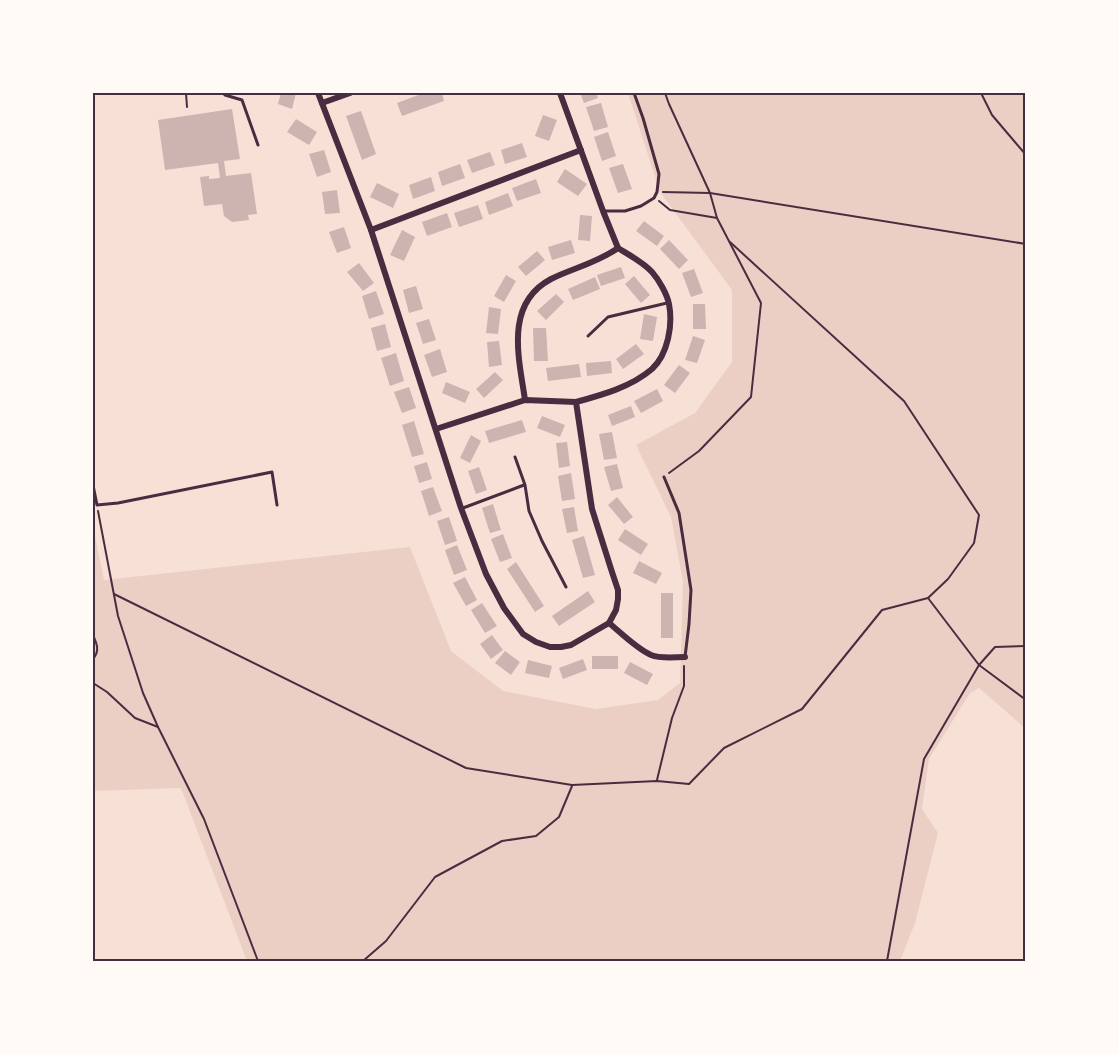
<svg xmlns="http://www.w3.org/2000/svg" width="1119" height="1054" font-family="'Noto Sans',sans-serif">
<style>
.green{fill:#ebcfc5}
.building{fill:#ccb4b1}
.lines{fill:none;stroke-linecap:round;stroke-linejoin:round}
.path{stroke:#4a2c40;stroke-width:2}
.service{stroke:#4a2c40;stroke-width:3}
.minor{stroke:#4a2c40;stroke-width:6}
.neatline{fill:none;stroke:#4a2c40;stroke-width:2}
</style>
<rect width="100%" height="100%" fill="#f7e1d7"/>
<path class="green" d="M628 93H1026V729L979 688 970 693 929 759 922 809 938 833 915 923 900 961H247L181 788 93 791V526L104 580 410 547 451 651 503 691 596 709 658 700 680 683 683 582 671 517 636 445 695 413 732 362V290L660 192Z"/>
<g class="building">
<path d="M281 93H296L292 109 278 104Z"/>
<path d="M424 93H442L444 101 402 116 397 103Z"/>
<path d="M580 93H596L598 98 584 103Z"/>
<path d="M601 103 608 127 594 131 586 107Z"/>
<path d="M232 109 240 159 224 161 226 176 251 173 257 214 248 215 249 220 232 222 224 216 222 204 204 206 200 177 209 176V179L220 178 218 163 165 170 158 120Z"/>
<path d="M361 111 376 154 362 160 346 116Z"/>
<path d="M543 115 557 120 549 141 535 136Z"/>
<path d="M296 119 317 132 309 145 287 132Z"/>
<path d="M608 132 616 156 602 161 594 137Z"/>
<path d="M522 143 527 157 505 164 501 150Z"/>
<path d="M324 150 331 172 317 177 309 154Z"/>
<path d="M490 152 495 165 472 173 467 160Z"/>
<path d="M460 164 465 178 442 186 438 172Z"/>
<path d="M623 164 632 189 618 193 609 168Z"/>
<path d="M565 169 587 184 578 196 557 182Z"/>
<path d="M431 177 435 191 413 199 409 185Z"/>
<path d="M536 179 541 193 517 201 512 188Z"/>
<path d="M377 183 399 194 393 208 370 197Z"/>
<path d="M337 190 340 213 325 214 322 192Z"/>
<path d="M508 193 513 206 489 215 485 202Z"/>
<path d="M478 205 483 219 459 227 454 213Z"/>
<path d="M447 213 452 227 427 236 422 222Z"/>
<path d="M580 215 592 216 590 241 578 240Z"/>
<path d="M644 221 664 236 657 246 636 231Z"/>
<path d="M344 227 351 248 337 253 329 232Z"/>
<path d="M402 230 415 237 404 261 390 255Z"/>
<path d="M571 240 575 253 552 260 548 247Z"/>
<path d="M669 240 688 260 679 269 660 249Z"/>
<path d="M537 251 545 260 526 276 518 267Z"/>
<path d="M359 263 374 283 363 291 347 272Z"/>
<path d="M621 267 625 278 601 286 597 275Z"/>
<path d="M694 269 703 293 691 297 682 273Z"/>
<path d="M506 275 516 281 504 302 494 296Z"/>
<path d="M634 276 650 295 641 303 625 284Z"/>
<path d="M595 277 600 289 573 300 568 289Z"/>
<path d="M416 286 423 309 409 313 403 290Z"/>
<path d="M376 291 384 314 369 319 362 296Z"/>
<path d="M556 294 564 302 546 320 537 311Z"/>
<path d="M693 304H705L706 329H693Z"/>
<path d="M489 307 501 309 498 334 486 333Z"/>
<path d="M644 314 657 317 653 341 640 339Z"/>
<path d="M429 319 436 340 423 344 416 323Z"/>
<path d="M385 324 391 347 377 351 371 328Z"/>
<path d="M533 328H546L548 361H534Z"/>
<path d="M693 336 705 340 697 363 685 360Z"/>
<path d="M499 341 502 365 489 367 487 342Z"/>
<path d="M636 344 644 354 623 369 616 359Z"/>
<path d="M440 349 447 372 432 377 424 355Z"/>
<path d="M396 353 404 381 390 386 381 358Z"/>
<path d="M611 361 612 373 587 376 586 363Z"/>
<path d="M579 364 581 377 548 381 546 368Z"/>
<path d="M679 365 690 373 675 393 664 385Z"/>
<path d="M495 372 503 380 484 398 476 389Z"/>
<path d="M446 382 470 392 465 403 442 393Z"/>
<path d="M409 387 416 408 402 413 394 392Z"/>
<path d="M657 389 663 401 641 413 634 401Z"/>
<path d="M631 406 635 417 612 426 608 415Z"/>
<path d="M542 416 565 425 560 437 537 428Z"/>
<path d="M522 420 526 432 489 443 485 431Z"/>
<path d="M414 421 424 454 412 457 402 425Z"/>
<path d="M612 432 617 458 604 460 599 434Z"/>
<path d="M471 435 481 441 470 463 460 458Z"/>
<path d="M567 442 570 466 559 468 556 443Z"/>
<path d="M427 462 432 479 419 483 414 466Z"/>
<path d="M617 464 623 488 611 491 604 467Z"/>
<path d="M479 467 487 490 476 494 468 471Z"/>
<path d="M571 473 575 499 562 501 558 476Z"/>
<path d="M433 487 442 511 429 516 421 491Z"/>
<path d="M617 497 633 517 624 524 608 505Z"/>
<path d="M493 504 501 530 490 533 482 508Z"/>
<path d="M574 507 578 531 567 533 562 509Z"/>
<path d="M449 517 457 541 445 545 437 521Z"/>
<path d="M625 529 648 544 641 555 618 540Z"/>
<path d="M503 534 512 558 500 562 491 539Z"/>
<path d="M584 536 595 575 583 578 572 540Z"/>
<path d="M457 545 467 570 454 575 445 550Z"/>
<path d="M639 561 662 573 656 584 633 573Z"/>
<path d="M516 562 544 606 535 612 507 569Z"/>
<path d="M465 577 477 600 466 606 453 583Z"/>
<path d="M588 591 595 602 559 626 552 616Z"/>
<rect x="661" y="593" width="12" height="45"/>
<path d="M482 603 497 626 485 633 471 610Z"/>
<path d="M492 635 503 650 491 659 480 644Z"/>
<path d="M505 651 520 662 511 675 495 663Z"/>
<rect x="592" y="656" width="26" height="13"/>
<path d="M583 659 587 670 563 679 559 668Z"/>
<path d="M528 660 552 666 549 678 525 673Z"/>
<path d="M630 662 653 674 647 685 624 673Z"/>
</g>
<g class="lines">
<g class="path">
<path d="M186 93 187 107"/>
<path d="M665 93 669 104 710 193 717 218 761 303 751 397 699 451 669 473"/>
<path d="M981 93 992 115 1026 155"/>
<path d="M663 192 710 193 1026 244"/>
<path d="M659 201 670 210 717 218"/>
<path d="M730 242 904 401 979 515 974 543 948 579 928 598"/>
<path d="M98 511 118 616 143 693 158 727 204 819 258 961"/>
<path d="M114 594 466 768 572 785 657 781 689 784 724 748 802 709 882 610 928 598 979 665 1026 700"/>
<path d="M93 635C97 644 100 651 93 659"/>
<path d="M93 683 107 692 135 718 158 727"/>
<path d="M657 780 672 718 684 686V666"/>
<path d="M363 961 386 941 435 877 502 841 536 836 559 817 572 786"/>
<path d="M887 961 924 759 979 665 995 647 1026 646"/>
</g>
<g class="service">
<path d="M223 93 225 95 242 100 258 145"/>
<path d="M605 211H625L641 206 654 198 657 192 659 174 643 118 634 93"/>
<path d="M588 336 608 317 667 303"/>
<path d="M515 457 525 485 529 511 542 541 566 587"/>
<path d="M664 477 679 513 691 590 689 624 685 657"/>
<path d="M93 485 97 505 118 503 272 472 277 505"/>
<path d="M463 508 524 485"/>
</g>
<g class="minor">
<path d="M318 93 371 230 461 508 486 574 504 608 523 634 536 642 550 647H561L571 645 609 623 616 610 618 599V590L612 572 592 509 576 402C602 395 631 387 652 369 668 354 673 325 669 304 667 294 659 280 652 272 643 262 629 255 618 248"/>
<path d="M560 93 603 211 618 248"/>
<path d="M322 103 350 93"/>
<path d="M371 230 581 150"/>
<path d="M525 400C519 358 504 304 551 279 573 268 597 263 618 248"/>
<path d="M436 429 525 400 576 402"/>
<path d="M609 623C620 632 637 649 651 655 661 659 674 657 685 657"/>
</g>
</g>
<rect width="1119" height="1054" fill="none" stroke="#fffaf5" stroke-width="189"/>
<rect x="94" y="94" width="930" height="866" class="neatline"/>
</svg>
